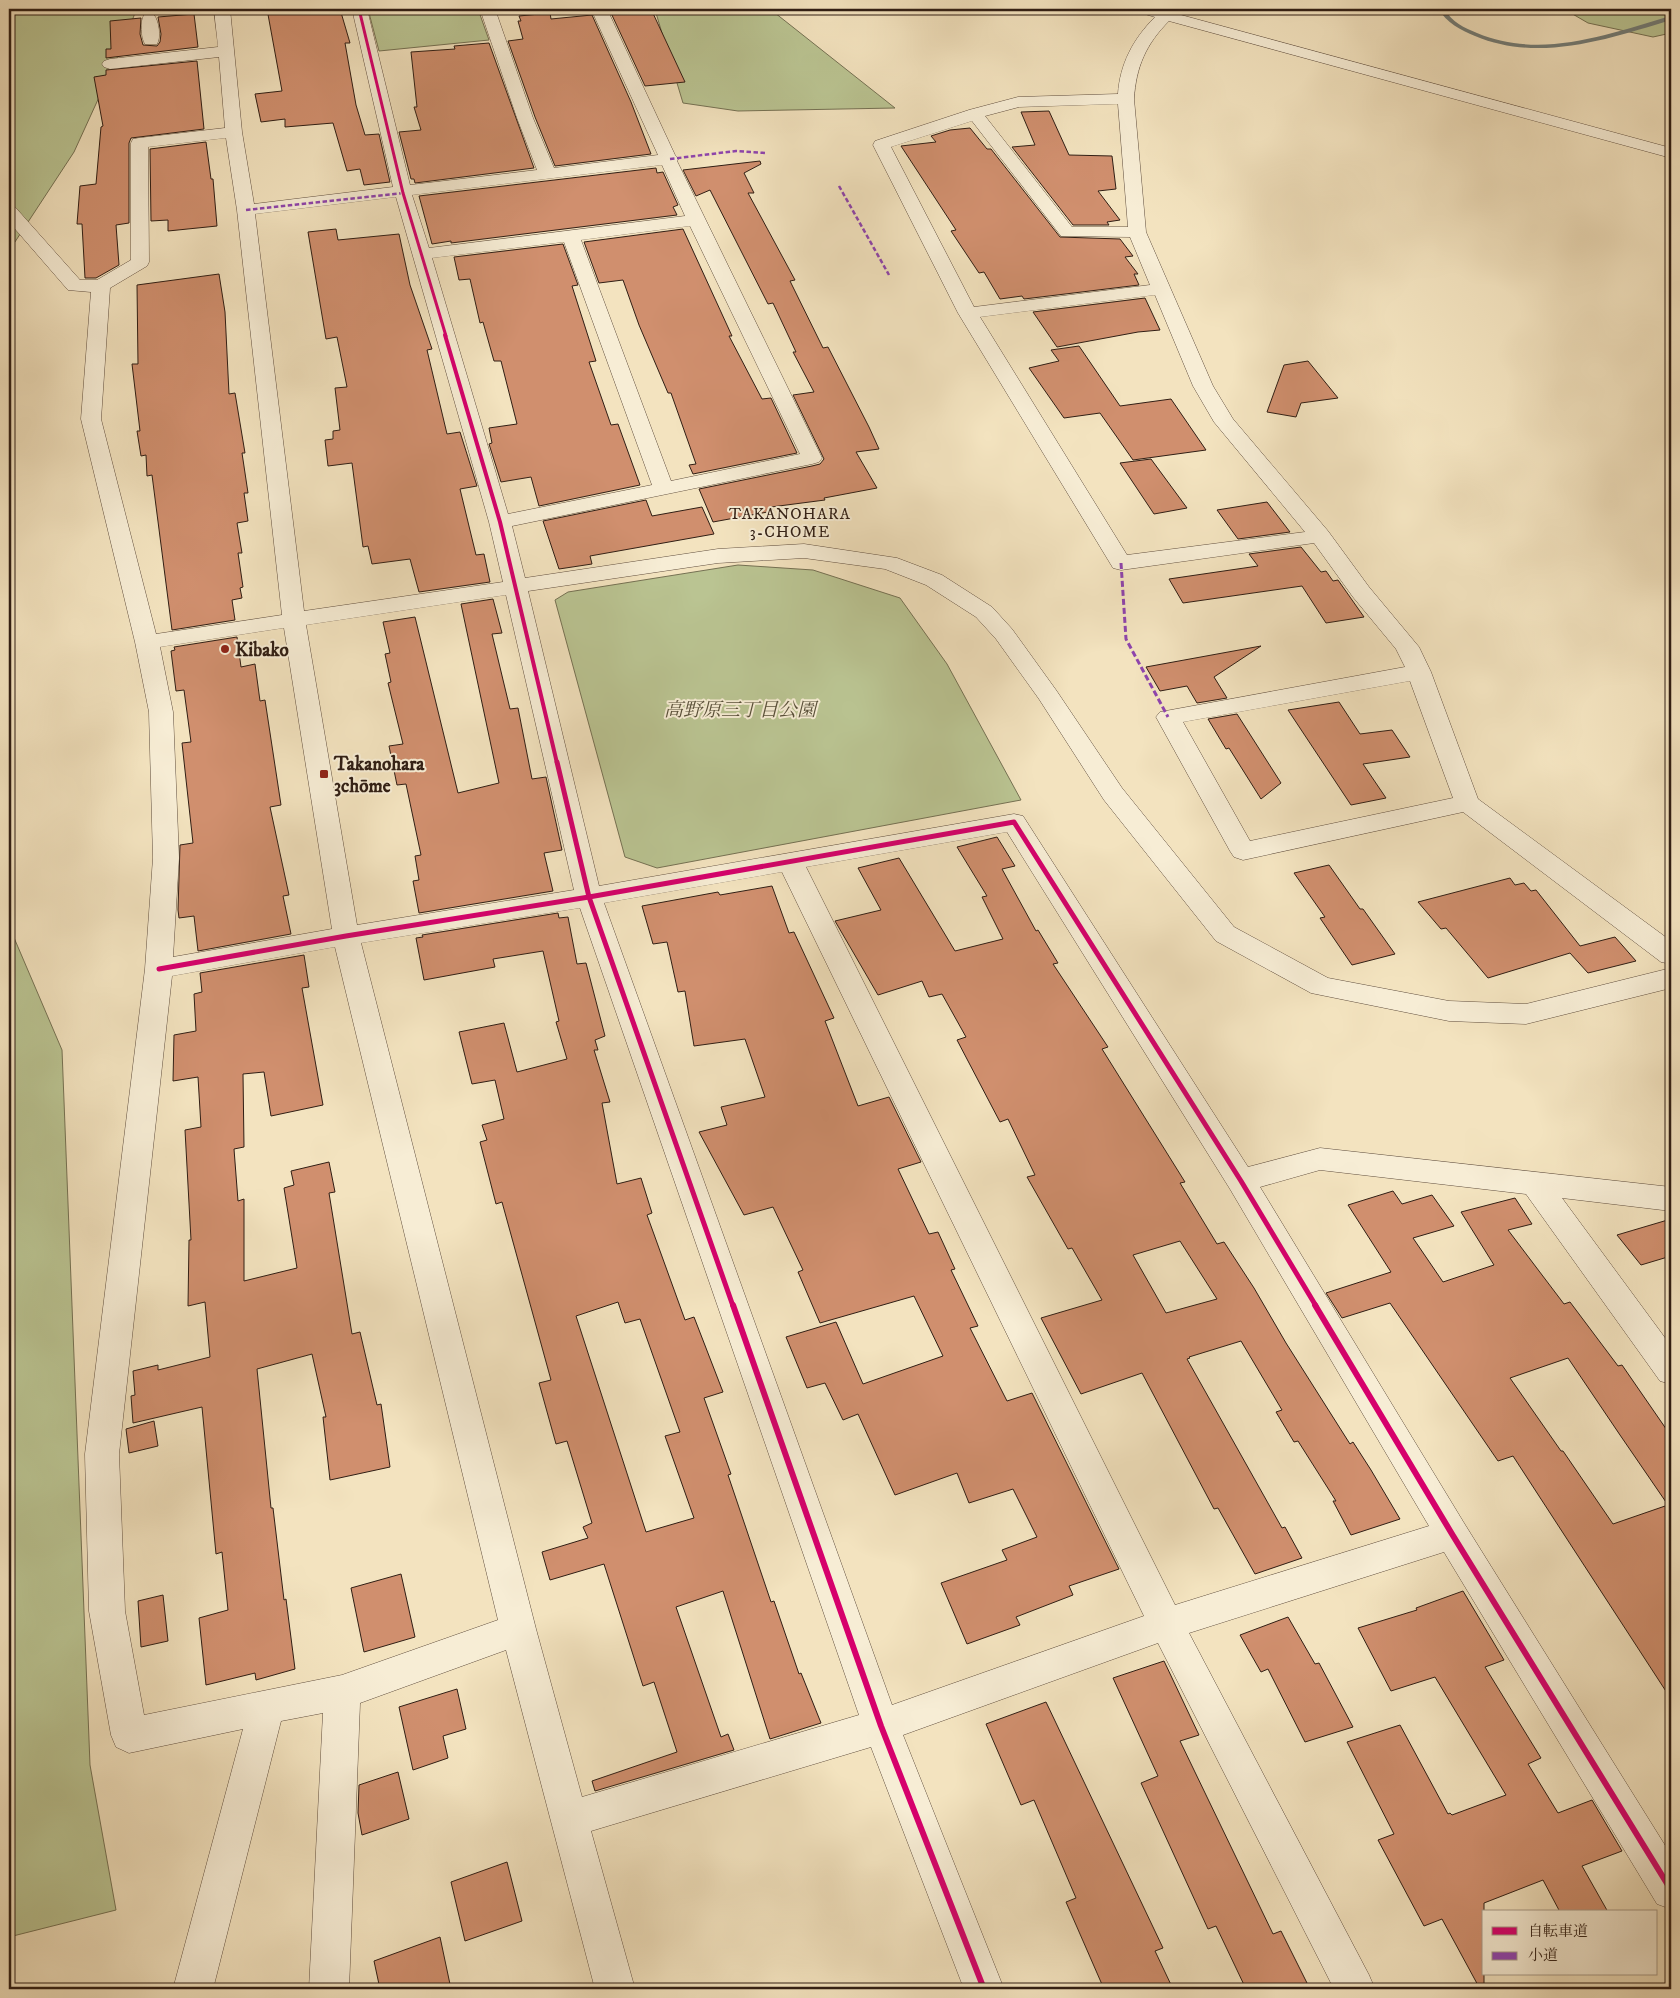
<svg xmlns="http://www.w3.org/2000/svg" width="1680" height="1998" font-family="'IM FELL DW Pica','Noto Serif JP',serif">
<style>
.green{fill:#bac492;stroke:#757153}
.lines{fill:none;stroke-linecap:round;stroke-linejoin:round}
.stream{fill:#737d78;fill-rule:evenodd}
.building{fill:#d08f6e;stroke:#301e14;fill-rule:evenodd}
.minor-casing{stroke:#614f3f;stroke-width:1}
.minor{fill:#f7edd5;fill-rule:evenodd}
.quiet-far1{stroke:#8e44ad;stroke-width:2.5;stroke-dasharray:4.5 2.5;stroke-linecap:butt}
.quiet{stroke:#8e44ad;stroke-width:3;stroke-dasharray:6 3;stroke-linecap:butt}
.cycleway-far3-casing{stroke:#f7edd5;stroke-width:5}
.cycleway-far2-casing{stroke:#f7edd5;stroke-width:6}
.cycleway-far1-casing{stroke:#f7edd5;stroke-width:8}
.cycleway-casing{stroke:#f7edd5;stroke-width:9}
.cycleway-far3{stroke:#d6006c;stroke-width:3}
.cycleway-far2{stroke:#d6006c;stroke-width:4}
.cycleway-far1{stroke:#d6006c;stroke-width:5}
.cycleway{stroke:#d6006c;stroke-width:6}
.poi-dot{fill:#8f2418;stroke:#f7edd5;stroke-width:2}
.labels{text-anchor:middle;stroke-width:4;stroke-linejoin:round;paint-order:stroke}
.far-neighbourhood-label{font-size:16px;letter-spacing:1px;fill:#301e14;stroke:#f7edd5}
.poi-label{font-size:19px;font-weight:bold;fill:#301e14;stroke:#f7edd5;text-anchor:start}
.park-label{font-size:19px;font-style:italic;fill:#59503a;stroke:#f7edd5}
</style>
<rect width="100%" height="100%" fill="#f3e3bf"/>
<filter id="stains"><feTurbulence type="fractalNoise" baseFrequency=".004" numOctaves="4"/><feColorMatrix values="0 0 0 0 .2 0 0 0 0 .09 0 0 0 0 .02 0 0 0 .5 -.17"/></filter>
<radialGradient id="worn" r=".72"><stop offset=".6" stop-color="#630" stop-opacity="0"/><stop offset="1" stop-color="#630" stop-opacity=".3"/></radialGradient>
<g class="green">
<path d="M9 9H133L135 13 122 47 74 152 9 251Z"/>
<path d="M368 9H478L489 40 379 51Z"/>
<path d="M653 9H770L895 108 738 111 683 103 656 13Z"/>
<path d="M1564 9H1671V33L1653 37 1588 23Z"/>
<path d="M738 565 813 570 900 598 947 664 1021 800 657 868 625 857 555 600 568 592Z"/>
<path d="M9 926 62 1050 90 1765 116 1910 9 1937Z"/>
</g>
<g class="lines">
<path class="stream" d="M1439 9H1445C1451 22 1465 28 1477 33 1542 60 1608 34 1671 16V20C1608 39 1539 63 1475 36 1461 30 1446 23 1439 9Z"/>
</g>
<g class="building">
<path d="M267 9H340L350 43H345L356 105 365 135 379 134 390 182 364 185 360 169 347 171 333 123 285 127V119L261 122 255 94 282 91Z"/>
<path d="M623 9H651L685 82 645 86 611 13 624 12Z"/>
<path d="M550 13 551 19 592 15 631 102 651 154 555 166 535 117 508 41 523 39 518 21H521L519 16Z"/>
<path d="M194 14 198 47 106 58V49H111L110 21 141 18 140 34 143 45 157 46 160 42 161 34 158 17Z"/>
<path d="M489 43 534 168 415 183 414 179H411L399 132 421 130 414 107H417L411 52 455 49 454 46Z"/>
<path d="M197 61 204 129 131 138 129 143V223L116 225 119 265 96 278H85L82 224H77L80 186 96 184 101 127 103 126 94 77 106 75V70Z"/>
<path d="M1049 111 1069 155 1112 156 1116 189 1098 191 1120 220 1107 222 1109 225H1073L1012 147 1035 145 1021 112Z"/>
<path d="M970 128 987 149H991L1060 237 1120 239 1133 256 1125 257 1138 274H1134L1139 285 1024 299 1022 296 1000 299 984 272 979 273 951 231 956 230 901 146 936 142 931 136 950 130Z"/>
<path d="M206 142 211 179H213L217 226 168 231V220L151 221 150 149Z"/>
<path d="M760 161 761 164 744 173 754 193H748L795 280 790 281 823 348 828 347 869 427 879 449 856 452 877 488 824 498 825 500 771 507 773 511 713 522 699 489 812 466 820 464 824 459 793 395 814 392 793 352H796L773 303 768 304 710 190 696 196 683 170Z"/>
<path d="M656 168 657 173 663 172 678 205 673 207 677 215 451 243V241L432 244 419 196Z"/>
<path d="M336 229 338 240 399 234 410 285 432 349 427 350 447 434 460 432 477 486 460 489 476 555 484 554 490 582 419 592 410 559 372 564 368 546 363 547 352 463 328 466 325 440 333 439V431L340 430 335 388 347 387 337 337 326 339 308 232Z"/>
<path d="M683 229 732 336H729L762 399 771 398 797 453 693 474 689 465 696 464 671 393H668L639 325 623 280 599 283 584 242Z"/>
<path d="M563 244 578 285 572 286 596 361 589 362 611 425 618 424 640 485 539 506 531 477 501 482 489 444 492 443 489 428 517 424 501 361H494L483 322 480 323 470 279 459 280 454 257Z"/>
<path d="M219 274 225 312 229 394 235 393 245 453H242L248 493H244L248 521 237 523 242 553H238L243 587 240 588 242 598 232 600 235 620 172 630 152 475 147 476 146 455 141 456 137 431H140L132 364H138L137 285Z"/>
<path d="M1145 298 1160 330 1138 332 1057 347 1033 312Z"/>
<path d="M1079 346 1120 406 1171 399 1206 450 1133 460 1100 413 1064 418 1029 368 1059 361 1051 350Z"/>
<path d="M1308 361 1338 398 1301 403 1296 417 1267 412 1284 365Z"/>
<path d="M1151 459 1187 508 1154 514 1120 463Z"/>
<path d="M646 500 652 516 702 507 714 534 590 556 592 564 559 569 543 521Z"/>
<path d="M1267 502 1290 532 1238 539 1217 510Z"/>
<path d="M1301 547 1321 572 1326 571 1333 581 1338 580 1364 617 1326 623 1302 586 1183 603 1169 579 1258 566 1249 554Z"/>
<path d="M493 599 502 633 492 634 510 709 518 708 532 779 546 777 562 850 544 853 553 891 419 913 413 881 419 880 415 856 421 855 406 784 397 785 389 746 403 744 388 683 391 682 385 654 390 653 383 622 415 617 458 793 499 783 461 604Z"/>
<path d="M237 637 241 667 255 664 260 701 265 700 281 805 270 807 289 895 283 896 291 934 198 951 194 916 179 918 178 910 180 845 193 843 182 743 191 742 184 690 176 691 171 651 175 650 174 647Z"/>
<path d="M1261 646 1214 677 1227 698 1197 703 1187 686 1160 691 1146 667Z"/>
<path d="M1339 702 1360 734 1392 730 1410 757 1363 764 1386 798 1351 805 1288 710Z"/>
<path d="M1237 714 1281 783 1261 799 1229 748 1226 749 1208 719Z"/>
<path d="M997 837 1015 866 1002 869 1036 931 1038 930 1058 963 1053 964 1108 1047 1102 1049 1185 1182 1180 1183 1217 1244 1224 1242 1254 1288 1286 1343 1350 1444 1353 1442 1371 1470 1400 1519 1351 1535 1333 1501H1336L1298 1441 1294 1442 1276 1412 1282 1410 1241 1341 1189 1357 1190 1358 1187 1359 1282 1528 1285 1527 1302 1558 1255 1574 1218 1508 1214 1509 1142 1373 1081 1394 1041 1318 1102 1300 1072 1248 1068 1249 1027 1177 1035 1175 1008 1119 1000 1122 957 1040 966 1037 942 994 929 997 922 981 878 995 835 921 881 910 858 868 899 858 955 951 1003 939 982 897 987 896 957 847ZM1180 1241 1217 1299 1166 1313 1133 1255Z"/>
<path d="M1329 865 1360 909H1363L1395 954 1352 965 1320 918 1325 917 1294 873Z"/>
<path d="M1510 878 1515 885 1524 883 1531 891 1536 890 1580 946 1615 937 1636 961 1588 973 1570 953 1488 978 1446 928 1441 929 1418 902Z"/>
<path d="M772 886 789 933 794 932 834 1018 825 1021 858 1106 889 1097 921 1162 898 1169 929 1234 938 1232 955 1269 951 1270 978 1326 970 1328 1007 1401 1032 1393 1119 1569 1069 1586 1073 1595 1016 1617 1020 1625 967 1644 941 1583 1007 1560 1002 1550 1037 1537 1013 1489 969 1503 957 1473 895 1495 858 1414 843 1420 825 1383 807 1388 786 1337 836 1322 863 1384 943 1356 914 1296 820 1323 798 1272 803 1270 773 1207 744 1215 699 1132 727 1125 721 1107 765 1097 745 1039 694 1046 685 991 678 992 667 942 653 944 642 906 718 892 720 895Z"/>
<path d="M558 913 559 918 568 917 577 964 586 963 605 1036 595 1040 598 1050H594L610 1102 602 1103 617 1184 641 1178 652 1213 647 1215 685 1320 694 1317 723 1392 704 1398 731 1474 728 1475 771 1602 774 1601 799 1674 801 1673 821 1723 770 1739 723 1591 676 1607 721 1737 728 1734 734 1750 595 1791 592 1781 677 1752 654 1682 643 1686 604 1564 550 1580 542 1552 588 1538 583 1527 592 1523 567 1441 556 1444 539 1383 551 1380 502 1202 496 1204 480 1142 487 1140 482 1125 504 1119 495 1080 472 1084 459 1032 504 1023 517 1072 567 1059 556 1022 559 1021 543 951 493 959 495 967 424 980 416 938 423 937 422 935ZM618 1302 625 1323 640 1319 680 1432 665 1436 694 1518 646 1532 576 1316Z"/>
<path d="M304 955 309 987 302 988 323 1105 271 1116 264 1072 243 1074 244 1147 234 1149 238 1201 244 1199V1281L297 1268 284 1188 294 1185 291 1171 329 1162 335 1192 329 1193 352 1334 360 1332 377 1405 381 1404 390 1467 330 1480 323 1417H326L312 1354 257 1369 271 1508H273L284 1600 286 1599 295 1669 256 1680 255 1673 206 1685 199 1618 228 1610 222 1552 216 1554 202 1407 133 1423 131 1396 135 1395 133 1371 158 1365V1370L210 1357 205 1302 188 1306 189 1240H191L185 1130 201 1127 198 1077 173 1081 174 1035 196 1031 194 994 202 992 200 973Z"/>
<path d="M1393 1191 1402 1204 1432 1195 1454 1226 1413 1238 1443 1282 1494 1265 1461 1212 1515 1198 1532 1224 1508 1230 1564 1304 1570 1302 1618 1366 1622 1365 1671 1436V1699L1513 1456 1498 1461 1390 1303 1342 1318 1326 1293 1391 1272 1348 1205ZM1568 1358 1620 1435 1668 1505 1613 1524 1563 1451H1561L1510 1378Z"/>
<path d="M1671 1219V1256L1641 1265 1617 1235Z"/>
<path d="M154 1421 158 1446 129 1453 126 1429Z"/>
<path d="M401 1574 415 1637 364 1652 351 1588Z"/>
<path d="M1463 1591 1504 1660 1485 1667 1541 1758 1528 1764 1558 1813 1592 1800 1622 1851 1582 1866 1608 1912H1560L1543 1880 1484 1903V1989H1480L1442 1919 1424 1926 1378 1840 1394 1834 1347 1742 1400 1725 1448 1814 1450 1813 1452 1815 1506 1795 1435 1677 1391 1691 1358 1628 1417 1610 1416 1608Z"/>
<path d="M163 1595 168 1641 141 1647 138 1601Z"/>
<path d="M1288 1617 1315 1664 1319 1663 1353 1727 1305 1742 1268 1669 1261 1672 1240 1635Z"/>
<path d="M1164 1661 1199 1735 1180 1741 1273 1934 1281 1931 1310 1989H1246L1216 1926 1208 1929 1141 1783 1158 1776 1113 1678Z"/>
<path d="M457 1689 466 1729 443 1736 448 1758 413 1770 399 1707Z"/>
<path d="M1046 1702 1163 1948 1155 1951 1173 1989H1104L1066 1902 1076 1898 1034 1800 1021 1805 986 1724Z"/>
<path d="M398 1772 409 1819 362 1835 358 1813 359 1785Z"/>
<path d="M507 1862 522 1921 465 1941 451 1882Z"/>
<path d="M440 1937 451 1989H380L374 1961Z"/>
</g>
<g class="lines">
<defs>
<g id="minor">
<path d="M214 9H230L242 132 254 204 393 187 352 9H367L410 185 537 170 517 118 480 9H495L533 118 554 168 658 155 591 9H607L675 155 679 159 677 161 822 458 819 462 812 464 512 526 525 578 718 549 804 544 897 558 942 575 992 607 1012 629 1056 690 1122 788 1234 927 1328 978 1449 1001 1526 1004 1671 968V988L1526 1024 1449 1021 1311 993 1216 941 1104 800 1039 699 996 639 976 617 926 585 885 569 804 558 718 563 528 591 599 886 1014 814 1023 816 1248 1167 1320 1148 1671 1187V1211L1562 1198 1671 1346V1384L1660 1381 1526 1194 1320 1170 1260 1187 1464 1523 1671 1855V1909L1657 1904 1444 1552 1189 1633 1369 1975 1375 1989H1334L1158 1643 903 1735 1004 1989H964L871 1747 591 1831 635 1989H595L506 1650 360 1703 349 1989H309L323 1713 281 1721 213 1989H173L243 1729 129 1753 116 1747 111 1735 89 1611 85 1454 145 969 153 858 149 712 135 642 81 419 91 292 68 290 9 222V206L15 207 80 280H97L131 260V143L133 139 139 138 225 128 219 57 110 69 104 67 102 64 104 61 110 59 218 47ZM226 138 237 210 282 615 156 634 101 419 110 288 147 266 149 262 148 147ZM662 165 685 216 429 248 412 195ZM396 197 489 522 503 582 304 611 255 214ZM690 226 800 454 671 481 581 240ZM564 242 652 485 508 514 432 258ZM506 595 574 890 357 925 306 625ZM284 628 332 929 173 957 179 858 173 712 160 647ZM1007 832 1230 1189 1429 1526 1175 1605 806 867ZM782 872 1144 1616 892 1705 604 903ZM580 908 859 1715 582 1797 536 1629 361 943ZM335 947 498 1620 342 1675 144 1715 125 1611 119 1454 172 976Z"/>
<path d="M1136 9H1159L1671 148V158L1169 21C1146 44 1136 67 1134 99L1146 232 1213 386 1233 419 1328 531 1369 587 1419 647 1431 672 1478 799 1671 941V964L1661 962 1463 812 1243 860 1234 857 1230 851 1156 717 1160 712 1405 667 1396 649 1353 597 1314 543 1121 570 1113 568 958 313 873 145 875 141 969 110 1018 97 1118 94C1120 64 1133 39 1155 17L1138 12ZM1118 104 1128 227H1072L985 116 1019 107ZM972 121 1061 236 1130 237 1150 285 974 307 891 147ZM1155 295 1193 386 1214 422 1305 532 1127 555 980 317ZM1410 681 1453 798 1250 841 1183 722Z"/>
<path d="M149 13 154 15C159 21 161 38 157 44H145C141 38 140 21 144 15Z"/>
</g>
</defs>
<use href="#minor" class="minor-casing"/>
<use href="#minor" class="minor"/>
<g class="quiet-far1">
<path d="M670 159 736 151 766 153"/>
<path d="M839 186 889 275"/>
<path d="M246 210 403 193"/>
</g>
<path class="quiet" d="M1121 563 1126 639 1168 717"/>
<defs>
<path id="cycleway-far3" d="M359 9 403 193 446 336"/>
<path id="cycleway-far2" d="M445 335 500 522 557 763"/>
<g id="cycleway-far1">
<path d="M557 762 589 897 733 1306"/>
<path d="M159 969 346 936 589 897 1014 822 1241 1181 1316 1306"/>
</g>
<g id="cycleway">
<path d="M733 1305 881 1726 984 1989"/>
<path d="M1315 1305 1452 1534 1671 1890"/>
</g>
</defs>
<use href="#cycleway-far3" class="cycleway-far3-casing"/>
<use href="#cycleway-far2" class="cycleway-far2-casing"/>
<use href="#cycleway-far1" class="cycleway-far1-casing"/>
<use href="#cycleway" class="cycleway-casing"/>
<use href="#cycleway-far3" class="cycleway-far3"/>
<use href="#cycleway-far2" class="cycleway-far2"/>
<use href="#cycleway-far1" class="cycleway-far1"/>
<use href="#cycleway" class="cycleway"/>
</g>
<g class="poi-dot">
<circle cx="225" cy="649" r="5"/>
<rect x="319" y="769" width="10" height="10" rx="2.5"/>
</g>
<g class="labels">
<g class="far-neighbourhood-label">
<text x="790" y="519">TAKANOHARA<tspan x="790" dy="18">3-CHOME</tspan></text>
</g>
<g class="poi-label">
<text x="235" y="656">Kibako</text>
<text x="334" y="770">Takanohara<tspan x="334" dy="22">3chōme</tspan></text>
</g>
<g class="park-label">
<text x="740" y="716">高野原三丁目公園</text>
</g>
</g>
<rect width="1680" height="1998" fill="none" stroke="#f3e3bf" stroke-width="30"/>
<rect x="10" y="10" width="1660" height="1978" fill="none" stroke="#301e14" stroke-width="2.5"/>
<rect x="15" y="15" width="1650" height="1968" fill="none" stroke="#301e14"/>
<rect x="1482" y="1910" width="175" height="65" fill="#f7edd5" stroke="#a79a88"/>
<rect x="1492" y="1927" width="25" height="8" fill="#d6006c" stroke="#a79a88"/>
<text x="1528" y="1936" font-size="15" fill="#301e14">自転車道</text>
<rect x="1492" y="1952" width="25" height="8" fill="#8e44ad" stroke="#a79a88"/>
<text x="1528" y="1960" font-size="15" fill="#301e14">小道</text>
<rect width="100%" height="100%" filter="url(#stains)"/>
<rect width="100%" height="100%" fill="url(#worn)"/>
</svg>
